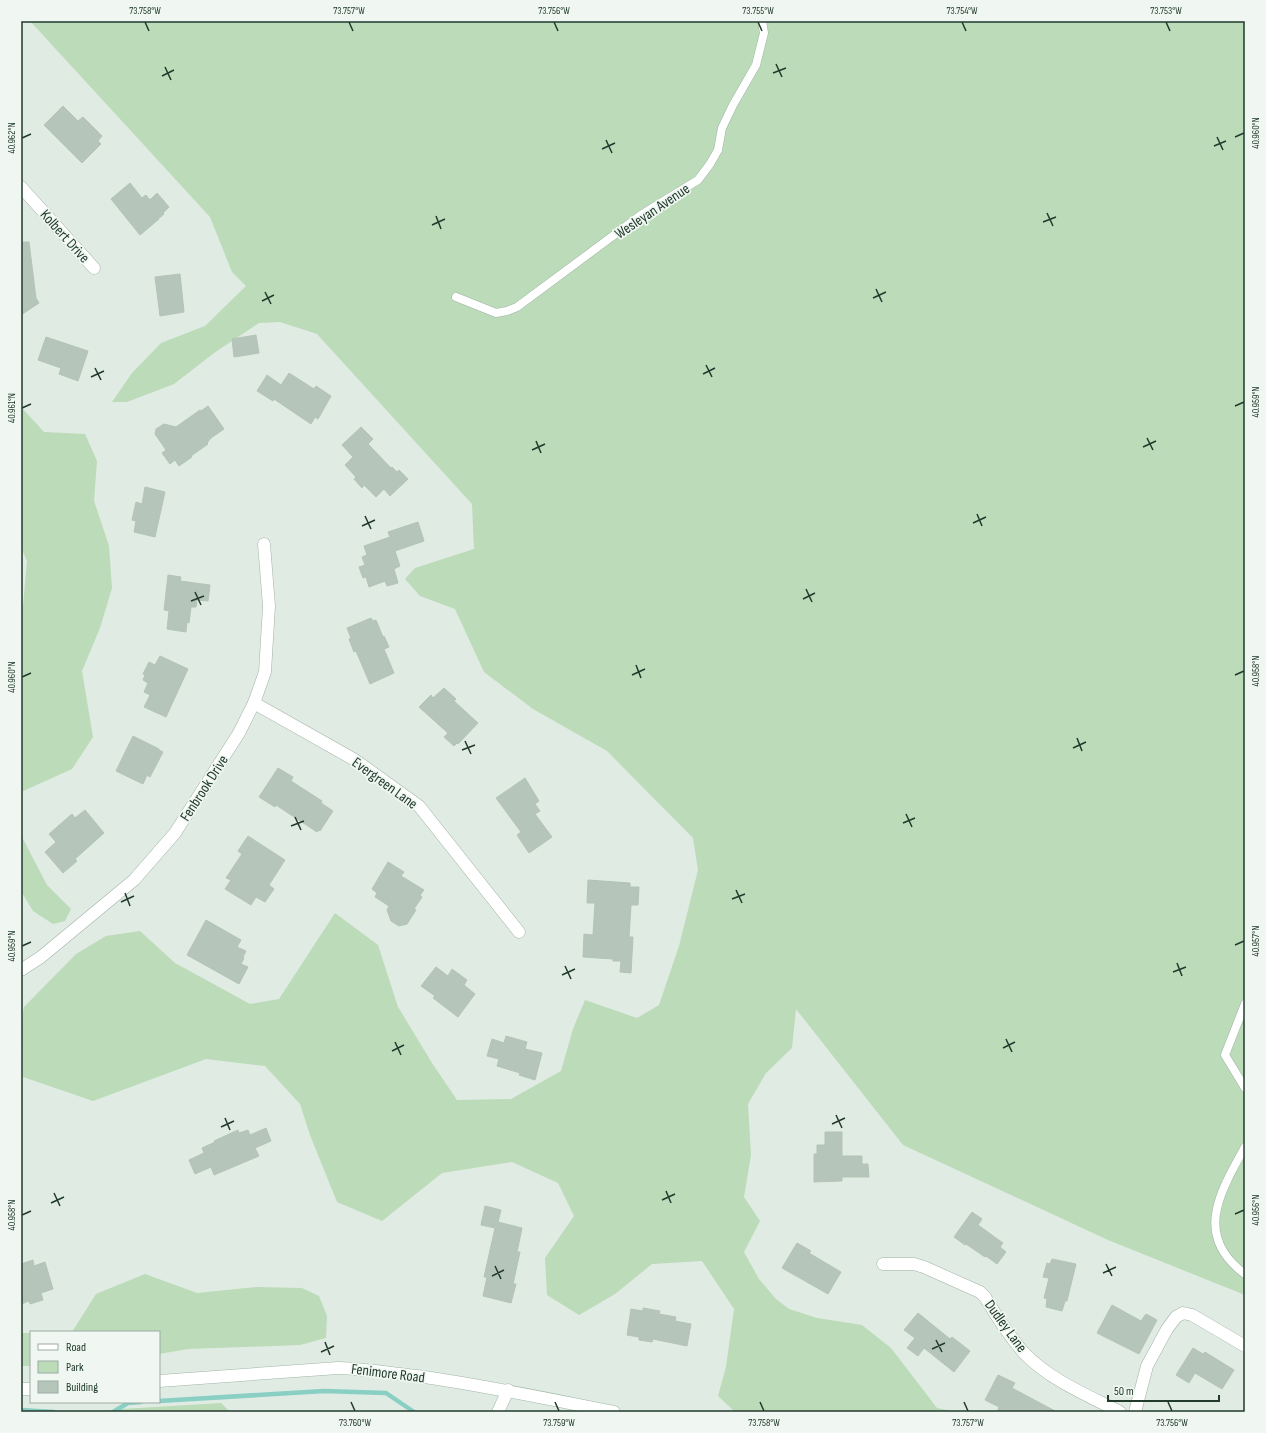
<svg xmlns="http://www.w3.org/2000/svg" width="1266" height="1433" font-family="'Sofia Sans Condensed',sans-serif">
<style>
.green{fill:#bbdbb9}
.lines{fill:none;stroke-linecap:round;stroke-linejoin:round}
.stream{stroke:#89cfc3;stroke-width:4.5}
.building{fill:#b6c5ba;stroke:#b3c4b7}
.lane-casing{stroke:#a3b2a8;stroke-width:9}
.street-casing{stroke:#a3b2a8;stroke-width:13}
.secondary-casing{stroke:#9fb6a7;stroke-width:13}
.lane{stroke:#fff;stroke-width:8}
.street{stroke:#fff;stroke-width:12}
.secondary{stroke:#fff;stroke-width:12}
.ticks{fill:none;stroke:#213a2c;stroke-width:1.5}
.labels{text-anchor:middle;stroke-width:3.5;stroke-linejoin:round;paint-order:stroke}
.street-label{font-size:15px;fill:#213a2c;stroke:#f0f7f2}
.neatline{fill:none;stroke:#213a2c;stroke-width:1.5}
.ticks-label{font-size:10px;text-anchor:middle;fill:#213a2c}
</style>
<rect width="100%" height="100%" fill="#e0ebe3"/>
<g class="green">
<path d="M30 21H1245V1295L1108 1240 903 1145 796 1009 792 1048 766 1073 748 1104 751 1155 744 1197 760 1221 744 1252 759 1279 776 1299 789 1309 817 1318 862 1325 891 1348 937 1408 957 1412H735L718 1396 726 1367 734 1309 702 1261 652 1264 615 1294 579 1315 547 1295 545 1258 574 1216 558 1183 512 1162 442 1173 382 1221 337 1202 310 1135 300 1104 265 1066 206 1059 93 1101 23 1077 21 1024 24 1007 76 954 106 936 140 931 175 963 250 1004 279 999 335 913 378 945 398 1007 432 1063 457 1100 511 1099 561 1071 573 1029 585 1000 637 1018 659 1005 679 946 698 870 693 838 607 751 533 709 484 672 455 609 420 596 405 579 415 568 474 549 472 504 317 334 280 322 259 323 214 353 174 384 127 402H112L132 373 161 343 205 326 246 286 232 272 210 217Z"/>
<path d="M21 407 44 432 85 434 97 461 94 501 109 546 112 588 100 628 82 671 93 737 72 769 21 792V608L23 606 27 561 21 547Z"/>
<path d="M21 830 23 839 47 885 71 909 65 921 53 924 33 911 21 891Z"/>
<path d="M145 1274 197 1293 256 1287 302 1288 319 1296 327 1316 326 1338 300 1345 188 1349 159 1354V1332H72L96 1294Z"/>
<path d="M31 1333V1366H21V1333Z"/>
<path d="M221 1403 230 1412H112L122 1409Z"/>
</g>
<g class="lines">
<g class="stream">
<path d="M159 1401 324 1391 386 1393 414 1412"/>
<path d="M21 1410 54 1412"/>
<path d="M113 1412 128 1403 141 1402"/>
</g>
</g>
<g class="building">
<path d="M63 106 78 121 83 117 102 136 98 141 101 144 82 163 44 125Z"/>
<path d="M130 183 142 198 146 195 149 199H151L157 193 169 207 163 213 164 214 158 219H159L140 235 111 199Z"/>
<path d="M21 242H29L36 298 39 303 21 315Z"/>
<path d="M180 274 184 312 160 316 155 277Z"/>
<path d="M256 335 259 353 234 357 232 339Z"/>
<path d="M46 337 88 351 78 381 59 374 61 368 38 360Z"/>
<path d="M289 373 314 389 316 386 331 396 318 419 315 417 311 424 274 399 273 401 257 391 267 375 281 385Z"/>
<path d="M208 406 224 429 211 438 207 443 208 444 191 456 192 457 179 466 175 460 170 464 162 453 166 450 155 434 156 429 164 424 176 427 200 410 201 411Z"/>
<path d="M361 427 373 439 368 444 391 468 392 467 397 472 399 470 408 479 390 496 384 489 376 497 364 485 362 488 354 479 356 477 345 465 353 457 342 445Z"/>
<path d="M145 487 165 492 155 537 134 532 136 521 132 520 136 502 142 504Z"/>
<path d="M418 522 424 541 395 551 400 566 394 569 398 583 387 586 385 581 369 587 366 577 363 578 359 567 365 565 362 557 367 555 364 546 390 537 388 532Z"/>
<path d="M168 575 181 577 180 581 210 585 208 601 197 600 196 607H191L189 623 187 622 186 632 167 629 169 611 164 610Z"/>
<path d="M371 618 373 621 376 620 383 637 384 636 389 647 384 649 394 673 370 684 356 651 354 652 349 639 351 638 347 628Z"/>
<path d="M160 656 188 669 166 717 144 707 150 695 144 692 148 683 143 680 145 675 143 674 149 662 155 665Z"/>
<path d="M444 688 456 699 454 701 478 723 458 744 457 743 454 746 444 737 448 733 419 707 431 695 433 698Z"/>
<path d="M133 736 159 749V750L163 752 150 777 147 775 143 784 116 771Z"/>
<path d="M278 768 293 777 291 781 322 801 321 803 333 811 320 831 318 830 317 832 276 805 275 807 259 797Z"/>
<path d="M525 778 539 801 535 804 540 811 535 814 552 837 529 853 517 835 521 832 496 798Z"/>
<path d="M85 810 104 833 75 859 77 861 63 873 45 852 56 842 49 834 72 814 75 818Z"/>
<path d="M248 836 285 860 269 885 274 889 265 902 256 897 251 905 225 889 231 880 226 878 242 854 238 851Z"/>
<path d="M388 862 404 872 401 876 424 890 420 895 422 897 414 909 416 910 407 924 399 926 391 921 387 910 389 906 375 897 377 893 372 889Z"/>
<path d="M588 880 630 883V887H639L638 905H631L629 937H633L631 973 620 972 621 961H613V959L583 957 584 934 593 935 595 903H587Z"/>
<path d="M206 920 241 940 237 947 246 951 243 957 244 958 241 964 248 967 239 984 187 955Z"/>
<path d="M436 967 448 976 452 969 467 980 464 985 475 994 458 1017 433 998 435 996 421 986Z"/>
<path d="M506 1036 527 1042 525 1049 542 1053 535 1080 519 1075 520 1073 497 1066 499 1059 487 1056 492 1039 504 1043Z"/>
<path d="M266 1128 271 1141 255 1148 259 1156 214 1175 211 1167 195 1174 189 1160 204 1153 202 1148 215 1142 214 1141 238 1130 239 1133 248 1130 250 1135Z"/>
<path d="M825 1132H842V1156H862V1164H868L869 1177H842V1181L814 1182V1154H817V1145H825Z"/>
<path d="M485 1206 501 1210 498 1222 522 1228 517 1252H520L513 1284H516L511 1303 483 1296 487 1277H484L495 1228 481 1225Z"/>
<path d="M972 1212 982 1219 978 1225 1003 1243 1000 1247 1006 1252 997 1264 986 1256 985 1257 966 1244 965 1245 954 1237Z"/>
<path d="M797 1243 811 1251 809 1253 841 1272 828 1294 782 1268Z"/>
<path d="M1052 1259 1076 1264 1067 1301H1065L1062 1311 1046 1307 1047 1299 1044 1298 1049 1278 1043 1277 1047 1263 1050 1264Z"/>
<path d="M33 1260 34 1266 45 1262 53 1289 41 1293 43 1300 30 1304 29 1301 21 1304V1264Z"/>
<path d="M1112 1305 1141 1321 1146 1314 1157 1320 1139 1354 1097 1333Z"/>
<path d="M643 1308 660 1311 659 1314 676 1317 675 1321 691 1324 687 1346 653 1339 652 1342 639 1340V1337L627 1335 631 1309 643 1311Z"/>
<path d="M918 1313 950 1339 952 1337 970 1351 954 1372 924 1348 918 1356 907 1348 915 1338 904 1330Z"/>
<path d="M1193 1348 1203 1354 1205 1352 1234 1370 1222 1389 1195 1373 1189 1383 1176 1375Z"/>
<path d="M998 1375 1015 1383 1012 1388 1057 1412H997L999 1407 985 1400Z"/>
</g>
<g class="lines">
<defs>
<g id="lane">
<path d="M456 297 496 313 507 311 517 307 641 215 698 180 710 164 718 150 722 128 733 105 756 65 764 33 762 21"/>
<path d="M1245 1004 1225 1055 1245 1088"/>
<path d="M1245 1147C1220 1192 1193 1236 1245 1274"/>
</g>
<g id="street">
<path d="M21 187 94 268"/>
<path d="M254 703 355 760 419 806 519 932"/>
<path d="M21 970 41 957 134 880 175 833 239 733 254 703 265 672 269 606 264 544"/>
<path d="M883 1264H914L924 1267 980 1292 985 1297C995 1314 1011 1338 1024 1353 1050 1380 1087 1395 1120 1412"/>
<path d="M498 1412 508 1390"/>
<path d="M1135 1412 1147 1366 1167 1329 1176 1317 1183 1313 1192 1315 1245 1346"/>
</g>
<g id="secondary">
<path d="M159 1381 338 1368C365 1369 390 1373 417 1376 483 1385 548 1399 614 1412"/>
<path d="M21 1389H31"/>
</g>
</defs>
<use href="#lane" class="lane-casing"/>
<use href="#street" class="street-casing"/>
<use href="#secondary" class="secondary-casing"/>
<use href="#lane" class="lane"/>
<use href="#street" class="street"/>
<use href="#secondary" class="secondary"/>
</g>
<path class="ticks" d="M145 22 149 31M349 22 353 31M554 22 558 31M758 22 762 31M962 22 966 31M1166 22 1170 31M776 64 782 77M165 67 171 80M773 73 786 68M162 76 174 70M1217 137 1223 150M1235 137 1244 133M22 138 31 134M606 140 612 153M1214 146 1226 141M602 149 615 143M1047 213 1053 226M436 216 441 229M1043 222 1056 217M432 225 445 219M876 289 882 302M265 292 271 304M873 298 886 292M262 301 274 295M706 365 712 377M95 368 101 380M703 374 715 368M91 377 104 371M1235 406 1244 402M22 408 31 404M1147 438 1153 450M536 441 541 453M1143 447 1156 441M532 450 545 444M977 514 982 526M365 516 371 529M973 523 986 517M362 526 375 520M806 589 812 602M195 592 201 605M803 599 815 593M191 601 204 596M636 665 641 678M632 675 645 669M1235 675 1244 671M22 677 31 673M1077 738 1082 751M465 741 471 754M1073 748 1086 742M462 750 475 745M906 814 912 827M295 817 301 830M903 823 915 818M291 826 304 821M736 890 742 903M125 893 130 906M732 899 745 894M121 902 134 896M1235 945 1244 941M22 946 31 942M1177 963 1182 976M565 966 571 979M1173 972 1186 967M562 975 575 969M1006 1039 1012 1052M395 1042 401 1055M1003 1048 1015 1042M392 1051 404 1045M836 1115 842 1128M225 1118 230 1130M832 1124 845 1118M221 1127 234 1121M666 1191 671 1203M54 1193 60 1206M662 1200 675 1194M51 1203 64 1197M1235 1214 1244 1210M22 1215 31 1211M1106 1264 1112 1276M495 1266 501 1279M1103 1273 1116 1267M492 1276 504 1270M936 1340 942 1352M325 1342 330 1355M932 1349 945 1343M321 1352 334 1346M351 1402 355 1411M555 1402 559 1411M760 1402 764 1411M964 1402 968 1411M1168 1402 1172 1411"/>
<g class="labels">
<g class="street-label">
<text transform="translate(652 211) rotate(-34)" y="5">Wesleyan Avenue</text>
<text transform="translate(65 236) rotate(48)" y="5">Kolbert Drive</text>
<text transform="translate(385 783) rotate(36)" y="5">Evergreen Lane</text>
<text transform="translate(204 788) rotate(-57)" y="5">Fenbrook Drive</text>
<text transform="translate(1006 1326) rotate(54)" y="5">Dudley Lane</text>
<text transform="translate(388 1373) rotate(7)" y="5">Fenimore Road</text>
</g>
</g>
<rect width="1266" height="1433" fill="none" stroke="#f0f7f2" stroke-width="44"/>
<rect x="30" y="1331" width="130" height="72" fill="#f0f7f2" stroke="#9daba3"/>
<rect x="38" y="1344" width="20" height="6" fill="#ffffff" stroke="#9daba3"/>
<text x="66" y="1351" font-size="12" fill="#213a2c">Road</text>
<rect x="38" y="1361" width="20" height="12" fill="#bbdbb9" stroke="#9daba3"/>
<text x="66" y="1371" font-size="12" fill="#213a2c">Park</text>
<rect x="38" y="1381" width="20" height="12" fill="#b6c5ba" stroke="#9daba3"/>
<text x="66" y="1391" font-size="12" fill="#213a2c">Building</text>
<path d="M1108 1395v6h111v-6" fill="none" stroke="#213a2c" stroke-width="2"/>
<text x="1114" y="1395" font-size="12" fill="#213a2c" stroke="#f0f7f2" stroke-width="3" paint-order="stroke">50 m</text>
<rect x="22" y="22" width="1222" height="1389" class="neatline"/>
<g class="ticks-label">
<text x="145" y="14">73.758°W</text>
<text x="349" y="14">73.757°W</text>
<text x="554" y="14">73.756°W</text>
<text x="758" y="14">73.755°W</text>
<text x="962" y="14">73.754°W</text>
<text x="1166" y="14">73.753°W</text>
<text transform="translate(1255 133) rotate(-90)" y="4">40.960°N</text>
<text transform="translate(11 138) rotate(-90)" y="4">40.962°N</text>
<text transform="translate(1255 402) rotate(-90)" y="4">40.959°N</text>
<text transform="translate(11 408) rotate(-90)" y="4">40.961°N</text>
<text transform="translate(1255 671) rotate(-90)" y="4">40.958°N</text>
<text transform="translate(11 677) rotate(-90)" y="4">40.960°N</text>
<text transform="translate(1255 941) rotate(-90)" y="4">40.957°N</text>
<text transform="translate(11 946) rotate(-90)" y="4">40.959°N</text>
<text transform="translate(1255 1210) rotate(-90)" y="4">40.956°N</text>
<text transform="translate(11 1215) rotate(-90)" y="4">40.958°N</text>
<text x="355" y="1426">73.760°W</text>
<text x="559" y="1426">73.759°W</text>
<text x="764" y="1426">73.758°W</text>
<text x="968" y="1426">73.757°W</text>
<text x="1172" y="1426">73.756°W</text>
</g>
</svg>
